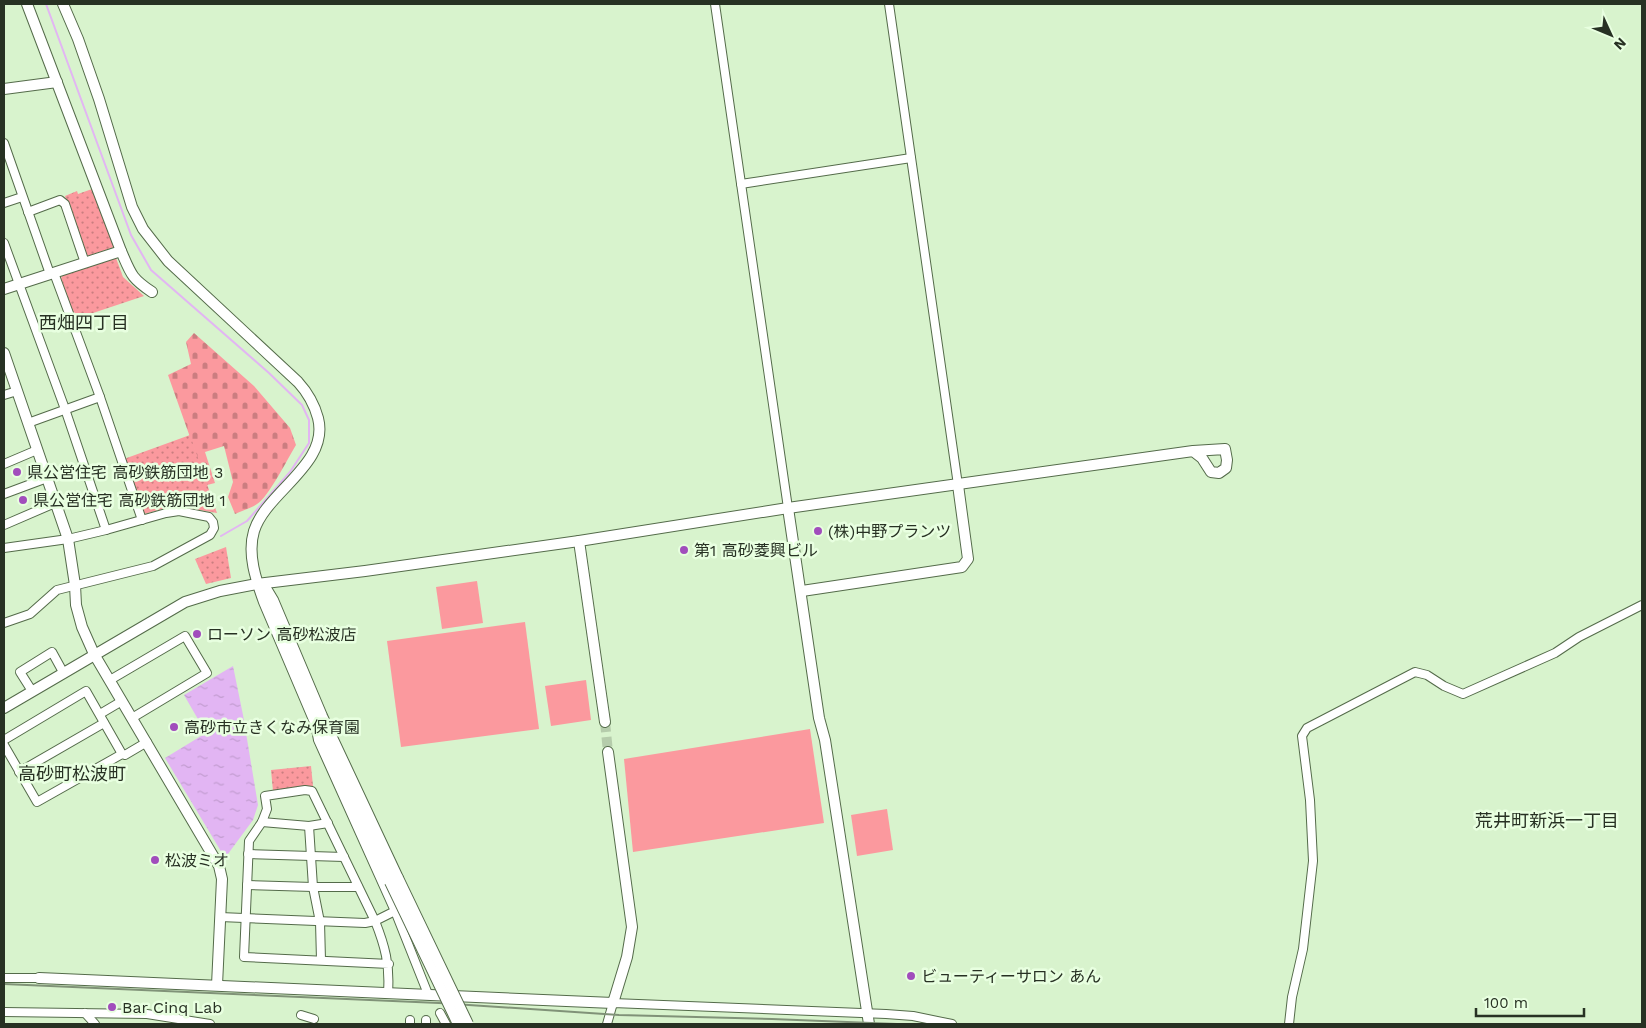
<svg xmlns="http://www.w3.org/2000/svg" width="1646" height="1028" font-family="'Work Sans','Noto Sans JP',sans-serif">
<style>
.cemetery{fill:url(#cemetery-stones)}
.park{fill:url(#park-dots)}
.garden{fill:#fb999e}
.water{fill:url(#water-ripples)}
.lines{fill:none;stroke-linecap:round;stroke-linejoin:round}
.stream{stroke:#e2b5f3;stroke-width:2}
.tertiary-tunnel{stroke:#b5ccab;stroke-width:10;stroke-dasharray:10 5;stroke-linecap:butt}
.minor-casing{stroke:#546b4a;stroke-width:10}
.tertiary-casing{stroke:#546b4a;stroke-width:12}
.minor{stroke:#fff;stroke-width:8}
.tertiary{stroke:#fff;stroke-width:10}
.rail{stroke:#809278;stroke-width:2}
.tertiary-bridge-casing{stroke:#546b4a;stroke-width:12;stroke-linecap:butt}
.tertiary-bridge{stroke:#fff;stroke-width:10}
.poi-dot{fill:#a14dbc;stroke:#e8ffe0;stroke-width:2}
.labels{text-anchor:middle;stroke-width:5;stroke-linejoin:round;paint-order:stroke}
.poi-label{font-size:16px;fill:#273123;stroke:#e8ffe0;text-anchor:start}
.neighbourhood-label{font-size:18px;fill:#273123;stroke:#e8ffe0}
</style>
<defs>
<pattern id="cemetery-stones" width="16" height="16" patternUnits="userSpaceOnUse" patternTransform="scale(1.25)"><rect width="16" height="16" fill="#fb999e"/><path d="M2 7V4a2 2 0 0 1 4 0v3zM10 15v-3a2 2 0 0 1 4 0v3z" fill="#cb7d80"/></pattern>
<pattern id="park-dots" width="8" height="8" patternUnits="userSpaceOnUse" patternTransform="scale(1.25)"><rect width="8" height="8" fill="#fb999e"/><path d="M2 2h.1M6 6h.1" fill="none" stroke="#cb7d80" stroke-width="1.8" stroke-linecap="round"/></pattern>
<pattern id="water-ripples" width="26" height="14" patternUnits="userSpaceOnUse" patternTransform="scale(1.25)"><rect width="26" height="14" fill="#e2b5f3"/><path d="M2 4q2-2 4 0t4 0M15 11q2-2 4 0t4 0" fill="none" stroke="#c29cd0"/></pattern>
</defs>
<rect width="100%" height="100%" fill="#d8f3cd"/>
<path class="cemetery" d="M194 333 254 386 290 428 296 445C288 458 268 498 257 504 251 508 242 511 235 514L228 497 233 482 224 446 205 452 215 483 207 485 168 375 191 364 186 342Z"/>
<g class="park">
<path d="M92 189 114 247 88 256 86 254 65 196 77 191 78 194Z"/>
<path d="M116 258 123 277 144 296 75 319 61 278 63 275Z"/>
<path d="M190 435 217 513 182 507 162 509 144 514 124 459Z"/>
<path d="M226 547 231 578 206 584 195 559Z"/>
<path d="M311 766 313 786 273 791 271 770Z"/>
</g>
<g class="garden">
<path d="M477 581 483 623 442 629 436 587Z"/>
<path d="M525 622 539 729 401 747 387 641Z"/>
<path d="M586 680 591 720 551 726 545 686Z"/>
<path d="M810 729 824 823 633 852 624 759Z"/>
<path d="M887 809 893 850 857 856 851 815Z"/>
</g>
<path class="water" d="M233 666 243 715 258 805 253 820 225 858 165 758 206 733 184 695Z"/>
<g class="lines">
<path class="stream" d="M46 4 131 235 151 270 269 373 302 405 309 420V443L290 472 247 521 221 536"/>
<path class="tertiary-tunnel" d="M605 722 608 752"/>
<defs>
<g id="minor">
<path d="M715 4 788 508"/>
<path d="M889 4 958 485"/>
<path d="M4 143 50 274"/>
<path d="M741 184 911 158"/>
<path d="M4 203 22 197"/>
<path d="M28 212 60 200 65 204 85 263"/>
<path d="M4 243 65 409 106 530"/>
<path d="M54 273 100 397 142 520"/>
<path d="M4 395 17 391"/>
<path d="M28 423 100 397"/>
<path d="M4 464 37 450"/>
<path d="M4 494 47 478"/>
<path d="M4 525 55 503"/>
<path d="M4 548 68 539 106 530 166 513 179 511 209 517 213 522 214 528 210 535 153 566 57 590 30 614 4 623"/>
<path d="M110 680 185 636 207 673 132 718"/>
<path d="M32 691 20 672 52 652 63 672"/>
<path d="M100 714 122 701"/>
<path d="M316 729 318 740 395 911 428 994"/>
<path d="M4 740 86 691 122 754"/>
<path d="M4 745 37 802 122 754 125 755 147 742"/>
<path d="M19 772 104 723"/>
<path d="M262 822 309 826 328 823"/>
<path d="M309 826 313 887 320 922 321 960"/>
<path d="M248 854 344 857"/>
<path d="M247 885 313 887H358"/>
<path d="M220 917 365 923 375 921 395 911"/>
<path d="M4 978H39"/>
<path d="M388 992C390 965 385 946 375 921L312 791 305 790 265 796 267 809 262 822 249 841 244 957 389 964"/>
<path d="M4 1012 147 1014 210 1024"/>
<path d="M85 1013 95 1024"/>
<path d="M440 1013 446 1024"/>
<path d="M301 1015 314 1019"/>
<path d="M410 1024V1020"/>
<path d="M426 1024V1020"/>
<path d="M607 1024 613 1003 886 1014 913 1016 952 1024"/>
<path d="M1289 1024 1292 997 1303 949 1313 861 1310 800 1302 736 1307 728 1415 672 1427 675 1444 686 1463 694 1555 653 1579 637 1642 605"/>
</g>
<g id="tertiary">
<path d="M27 4 121 251C131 274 131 278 152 292"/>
<path d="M63 4 78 39 99 99 132 207 143 229 168 261 298 382C308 393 314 403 318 418 330 464 266 492 254 531 247 554 256 580 264 602L315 722 390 882"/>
<path d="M4 89 57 82"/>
<path d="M4 289 121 251"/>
<path d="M4 353 68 539 75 585 76 605 82 627 94 654 219 866 222 879 217 985"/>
<path d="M788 508 819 718 825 740 869 1024"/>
<path d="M579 541 605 722"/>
<path d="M257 584 267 590 273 600 322 716 398 878"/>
<path d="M802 591 962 567 968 559 958 485"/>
<path d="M4 708 185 602 220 591 257 584 365 571 579 541 788 508 1193 451 1225 449 1227 460 1226 468 1219 473 1211 472 1202 458 1193 451"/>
<path d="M39 978 613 1003 627 957 632 927 608 752"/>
</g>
</defs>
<use href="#minor" class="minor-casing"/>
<use href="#tertiary" class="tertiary-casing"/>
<use href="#minor" class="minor"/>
<use href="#tertiary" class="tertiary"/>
<path class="rail" d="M4 984 439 1003 619 1015 772 1019 897 1024"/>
<defs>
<g id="tertiary-bridge">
<path d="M398 878 468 1024"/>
<path d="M390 882 458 1024"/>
</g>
</defs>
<use href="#tertiary-bridge" class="tertiary-bridge-casing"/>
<use href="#tertiary-bridge" class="tertiary-bridge"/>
</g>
<g class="poi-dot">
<circle cx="17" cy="472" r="5"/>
<circle cx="23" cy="500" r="5"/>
<circle cx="818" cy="531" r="5"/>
<circle cx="684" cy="550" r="5"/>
<circle cx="197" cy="634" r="5"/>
<circle cx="174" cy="727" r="5"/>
<circle cx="155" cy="860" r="5"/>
<circle cx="911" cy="976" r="5"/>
<circle cx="112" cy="1007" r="5"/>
</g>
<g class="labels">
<g class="poi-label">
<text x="27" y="478">県公営住宅 高砂鉄筋団地 3</text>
<text x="33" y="506">県公営住宅 高砂鉄筋団地 1</text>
<text x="828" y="537">(株)中野プランツ</text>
<text x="694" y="556">第1 高砂菱興ビル</text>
<text x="207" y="640">ローソン 高砂松波店</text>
<text x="184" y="733">高砂市立きくなみ保育園</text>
<text x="165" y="866">松波ミオ</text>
<text x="921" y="982">ビューティーサロン あん</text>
<text x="122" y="1013">Bar Cinq Lab</text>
</g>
<g class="neighbourhood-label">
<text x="84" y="329">西畑四丁目</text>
<text x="72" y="780">高砂町松波町</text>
<text x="1547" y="827">荒井町新浜一丁目</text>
</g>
</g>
<rect width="1646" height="1028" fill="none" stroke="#273123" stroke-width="10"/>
<g transform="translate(1611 35) rotate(134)" stroke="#e8ffe0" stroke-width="4" paint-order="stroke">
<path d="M0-4L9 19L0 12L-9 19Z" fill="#273123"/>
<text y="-8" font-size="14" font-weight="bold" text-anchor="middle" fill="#273123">N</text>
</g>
<path d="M1476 1008v8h108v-8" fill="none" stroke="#273123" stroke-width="2.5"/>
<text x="1484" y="1008" font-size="15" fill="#273123" stroke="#e8ffe0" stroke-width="4" paint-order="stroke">100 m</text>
</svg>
